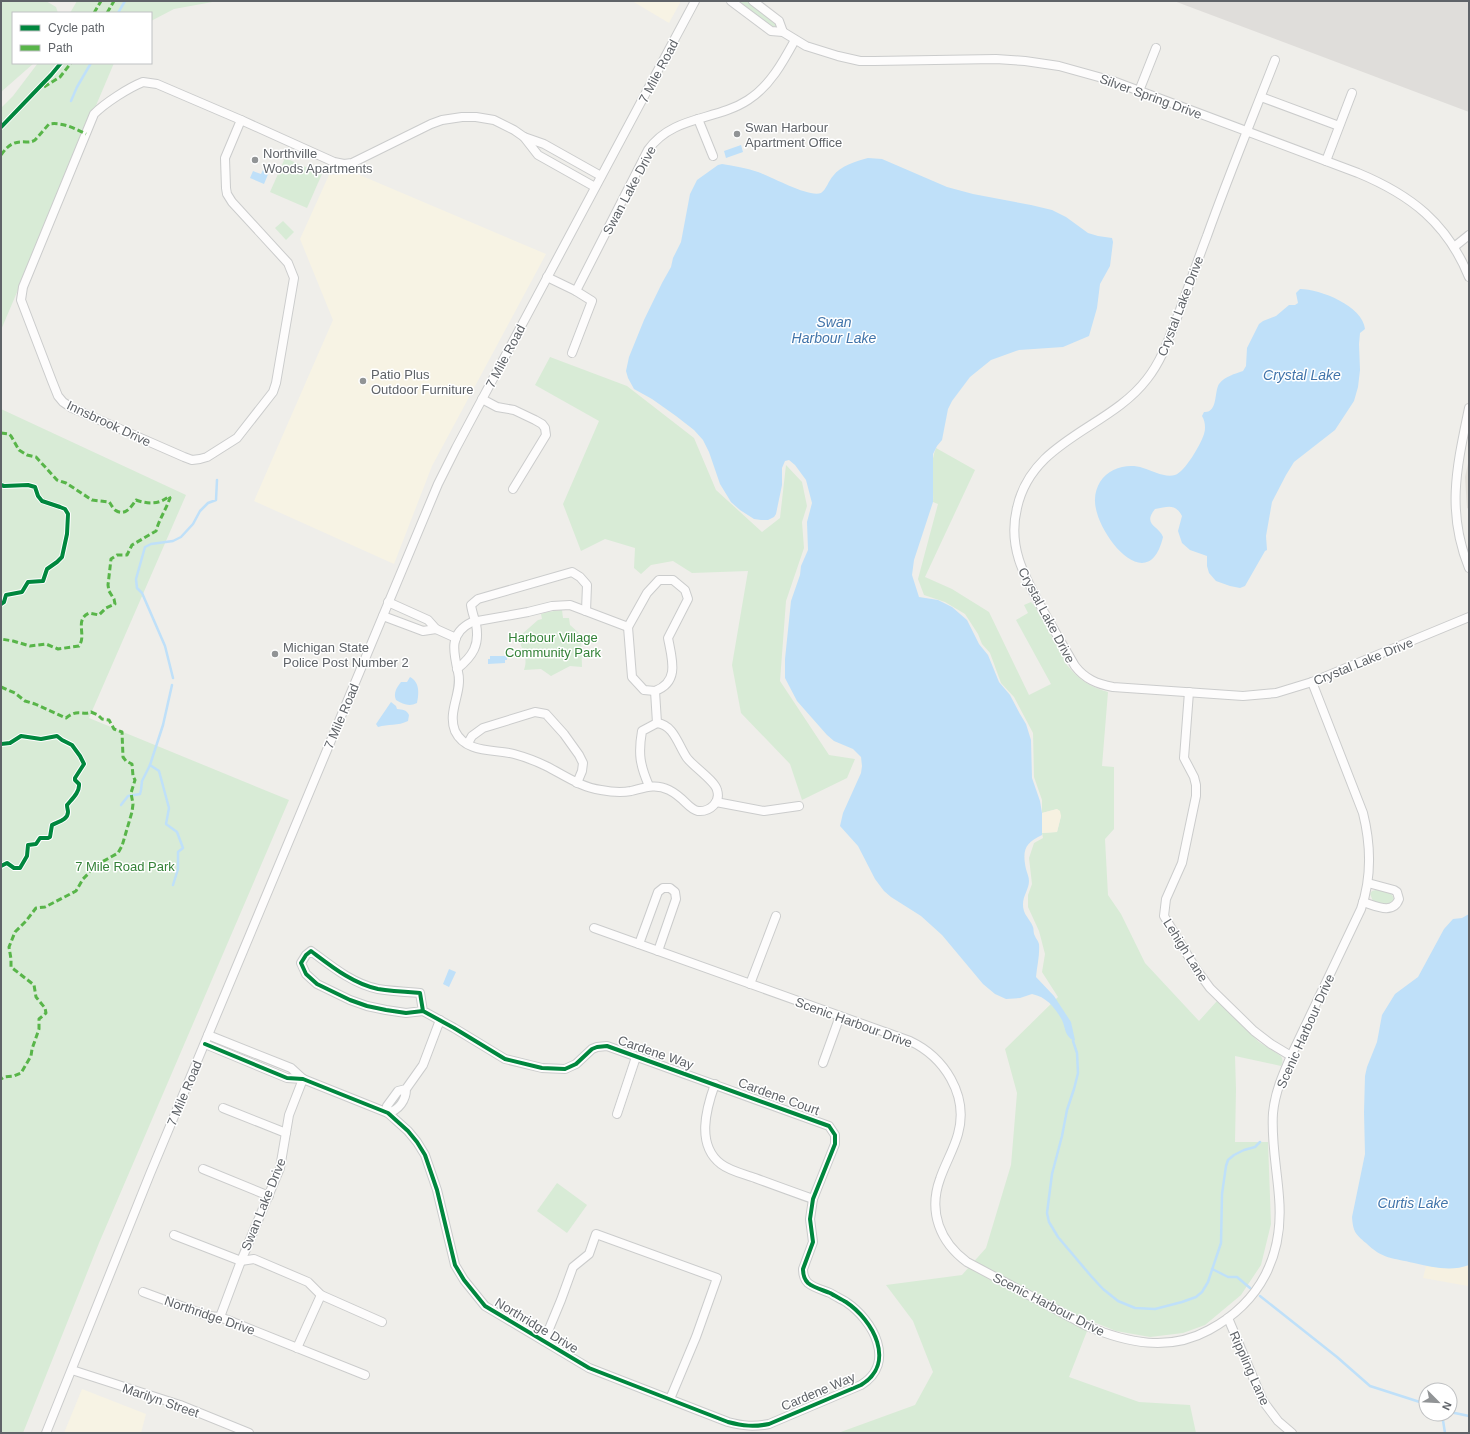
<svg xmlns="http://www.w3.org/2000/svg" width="1470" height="1434" font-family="Arial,sans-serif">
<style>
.commercial{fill:#f7f3e4}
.industrial{fill:#dfddda}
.education{fill:#e2e0da}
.green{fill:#d8ebd6}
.sand{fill:#f6f1e1}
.water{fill:#bfe0f9}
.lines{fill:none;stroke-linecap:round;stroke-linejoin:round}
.stream{stroke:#bfe0f9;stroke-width:2.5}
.minor-casing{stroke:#cbcccc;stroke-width:10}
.minor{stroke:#fdfcfc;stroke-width:8}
.quiet{stroke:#58b549;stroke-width:3;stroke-dasharray:6 3;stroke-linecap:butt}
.cycleway-casing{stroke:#fff;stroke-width:6}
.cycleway{stroke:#00873e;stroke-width:4}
.poi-dot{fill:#919496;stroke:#fff;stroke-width:1.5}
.labels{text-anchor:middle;stroke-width:3;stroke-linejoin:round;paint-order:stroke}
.street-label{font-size:13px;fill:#5f6368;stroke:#fff}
.poi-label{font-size:13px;fill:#5f6368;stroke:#fff;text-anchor:start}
.park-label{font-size:13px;fill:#348238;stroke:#fff}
.water-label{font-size:14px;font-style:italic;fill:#4174aa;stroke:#fff}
</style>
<rect width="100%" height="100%" fill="#efeeea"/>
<g class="commercial">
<path d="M632 1H681L669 23Z"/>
<path d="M355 173 546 254 432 466 394 564 254 501 333 320 300 239 329 175Z"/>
<path d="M82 1389 146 1414 141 1433H64Z"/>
</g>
<path class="industrial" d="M1174 1H1469V112Z"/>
<path class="education" d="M1469 459V509L1467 508 1465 477Z"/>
<g class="green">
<path d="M1 1H46L56 7 58 13H13V63H34L1 92Z"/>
<path d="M77 1H218L174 9 151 21V13H70Z"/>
<path d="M739 1H749L777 23V27L773 28Z"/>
<path d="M38 63H114L1 330V108L13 96Z"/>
<path d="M285 158 322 174 307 208 270 192Z"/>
<path d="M283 221 294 232 286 240 275 228Z"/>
<path d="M550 357 627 386 694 438 716 490 762 532 780 518 786 465 802 482 807 506 802 522 804 548 786 601 780 681 829 755 855 759 847 778 802 800 790 764 741 713 732 665 748 571 692 573 673 561 651 565 641 574 634 568 635 548 605 539 581 551 563 504 599 421 535 385Z"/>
<path d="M1 409 186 495 89 718 289 800 99 1243 23 1433H1Z"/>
<path d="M936 448 975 470 925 577 952 589 989 612 1029 695 1051 684 1016 620 1028 613 1024 605 1031 602 1035 606 1067 665C1079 680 1090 687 1108 692L1102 766 1114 767V829L1105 839 1108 895 1121 914 1145 963 1199 1021 1217 1001 1259 1042 1281 1056C1283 1060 1283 1063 1281 1066L1235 1056 1236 1089 1235 1142H1268L1271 1224 1261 1265 1241 1295 1205 1325 1183 1333 1150 1337 1116 1331 1091 1321 1069 1377 1139 1402 1190 1405 1196 1433H838L915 1405 933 1372 913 1321 886 1285 962 1275 986 1248 1011 1165 1017 1093 1005 1049 1058 997 1042 972 1045 954 1039 931 1028 907V895L1032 884 1029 858 1034 843 1043 838 1042 833 1057 832 1061 816 1057 809 1042 813V800L1034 777 1033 733 1014 697 1001 683 990 653 982 644 978 634 965 614 945 602 924 595 918 579 938 504 933 502C934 484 929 464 936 448Z"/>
<path d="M562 610 563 618H569L570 625 581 635 582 667 570 666 551 676 541 669 524 670C530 654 517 648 521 635L538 620 542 619 541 614 547 612Z"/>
<path d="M1376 890C1384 891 1393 891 1394 900 1389 907 1381 903 1373 901L1370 894 1372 891Z"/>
<path d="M557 1183 587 1205 567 1233 537 1211Z"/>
</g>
<g class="sand">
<path d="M1057 809 1060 811 1061 816 1057 832 1042 833V813Z"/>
<path d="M1469 1265 1468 1286 1423 1278 1426 1266C1440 1268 1455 1270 1469 1265Z"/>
</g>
<g class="water">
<path d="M741 145 743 152 726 158 724 151Z"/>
<path d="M868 158 882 159 947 187 973 194 1031 205 1052 210 1066 217 1088 233 1098 236 1112 238 1113 242 1110 266 1100 284 1097 308 1089 336 1063 347 1019 350 991 360 970 377 952 401 948 409 942 440 937 446 933 454V502L914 560 912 575 919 597 938 600 952 607 967 620 979 644 988 655 999 682 1010 695 1020 714 1026 724 1031 740 1032 778 1040 801 1042 813V835C1025 843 1022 850 1026 869 1027 873 1029 877 1029 881 1029 891 1020 898 1024 911 1026 917 1031 921 1033 927 1034 929 1033 933 1035 936 1036 939 1038 940 1039 944 1040 955 1037 966 1036 977L1054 996 1071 1022 1075 1040 1074 1041C1064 1035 1066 1029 1062 1020 1055 1008 1047 997 1032 994L1020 998 1006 999 995 994 983 984 942 935 921 916 891 897 884 891 875 879 858 846 840 826 843 813 861 773 862 766 861 757 853 749 834 741 827 735 797 701 785 678V659L791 601 800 575 801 566 808 550 807 522 812 503 806 480 795 465 789 460 785 461 782 468V485L776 514 774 517 768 520H761L754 519 740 510 731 502 720 484 709 452 703 440 694 430 676 416 652 399 634 389 628 378 626 371 629 357 644 320 662 283 671 267 673 258 681 242 690 194 697 180 718 165 722 164C734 166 746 168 758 172 770 176 809 198 821 193 826 190 829 180 833 176 840 166 856 161 868 158Z"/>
<path d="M263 170 269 172 264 184 250 178 253 171 261 174Z"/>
<path d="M1300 289C1320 289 1363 306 1365 329L1360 333 1359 344 1360 370 1358 387 1354 401 1335 430 1294 462 1286 475 1272 502 1266 536 1267 550 1265 551 1245 586 1240 588 1230 586 1216 581 1209 573 1207 566V556L1190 550 1182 543 1178 531 1182 516C1175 503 1168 507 1155 509 1142 525 1159 526 1163 537 1148 601 1093 530 1095 499 1095 493 1097 487 1100 482 1109 468 1128 463 1143 468 1153 471 1165 478 1175 475 1185 472 1201 444 1204 434 1206 428 1205 421 1202 416L1204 412C1218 413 1214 392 1219 384 1225 376 1235 374 1243 371L1246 366 1247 348 1259 324 1263 321 1276 316 1289 305H1295L1298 303 1296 293Z"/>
<path d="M490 656H507V660H505V663L488 664V659H490Z"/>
<path d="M410 677C420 682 419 694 417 703 409 707 403 704 396 700 393 693 397 687 401 682H407Z"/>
<path d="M391 702 396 706 397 709C403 710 406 709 409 715L408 721C398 726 388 724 378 727L376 724Z"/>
<path d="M1469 914V1265C1451 1272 1432 1267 1414 1263 1393 1258 1382 1259 1366 1243 1355 1234 1353 1231 1352 1217L1365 1154 1364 1112 1365 1076 1367 1067 1377 1042 1382 1015 1395 994 1418 977 1444 929 1453 919 1462 918Z"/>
<path d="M449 969 456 972 449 987 443 984Z"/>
</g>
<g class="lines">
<g class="stream">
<path d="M118 13 125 1"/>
<path d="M71 101 77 87 91 63"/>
<path d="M173 678 165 646 142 593 137 588 136 579 145 547 151 544 173 541 181 537 193 524 200 511 208 503 216 500 217 480"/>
<path d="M172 685 163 725 150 765 159 771 169 808 166 824 177 832 183 848 178 852V869L173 885"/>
<path d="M121 805 128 796 140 794 141 790 142 781 150 765"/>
<path d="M1073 1041 1077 1053 1078 1073 1074 1089 1067 1110 1062 1136 1052 1174 1047 1213 1049 1222 1058 1237 1091 1276 1103 1289 1118 1301 1135 1308 1155 1309 1182 1302 1196 1297 1202 1292 1208 1282 1221 1243 1222 1194 1226 1166 1228 1160 1234 1155 1244 1150 1255 1147 1260 1142"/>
<path d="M1212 1269 1228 1277H1237L1250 1288"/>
<path d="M1260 1296 1337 1357 1370 1386 1426 1404"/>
<path d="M1450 1412 1469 1416"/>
<path d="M1442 1414 1445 1433"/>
</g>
<defs>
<g id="minor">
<path d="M731 1 771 31 783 32 806 46 838 56 860 61H874L996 59 1025 61 1059 66 1113 81 1358 173C1411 195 1447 223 1469 277"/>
<path d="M753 1 779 21 783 32"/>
<path d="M1275 60C1252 119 1228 177 1207 236 1197 262 1188 289 1178 315 1169 338 1162 360 1147 379 1109 429 1032 439 1017 508 1007 549 1026 579 1045 614 1055 632 1065 649 1075 666 1085 679 1097 684 1113 687L1243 696 1276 693 1312 682 1469 617"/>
<path d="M143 82 157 84 241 120 225 158 226 188 227 194 232 202 288 263 294 278 276 383 273 392 237 438 207 457 200 459 192 460 184 457 72 408 63 402 58 396 52 381 21 300 23 287 94 114C105 103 128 88 143 82Z"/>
<path d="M1139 91 1156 48"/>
<path d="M1261 97 1339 126"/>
<path d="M698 119 713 156"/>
<path d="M241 120 334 162 344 164 352 163 431 124 442 120 462 117H476L494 120 514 130 524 137 544 144 601 176"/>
<path d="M524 137 538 155 595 187"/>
<path d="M1326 161 1352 93"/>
<path d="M1454 247 1469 235"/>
<path d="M547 277 576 291 648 150C673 115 716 121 748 100 770 86 783 62 795 40"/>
<path d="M572 353 592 301 576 291"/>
<path d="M482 399 497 407 514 410 535 420 542 424 545 428 546 435 513 489"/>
<path d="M1469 408C1457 466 1446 511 1469 568"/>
<path d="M388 602 428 620 436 629 456 638"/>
<path d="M383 616 423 631 436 629"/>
<path d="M628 627 570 605 552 606 528 612 472 622C449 633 453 651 458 672 463 692 447 711 455 731 466 754 495 749 514 754 525 757 536 761 546 766 564 775 580 787 601 790 611 792 621 793 631 791 644 788 655 783 669 790 675 793 681 798 686 803 689 806 693 810 698 811 710 812 721 802 717 790 715 781 694 767 687 758 678 745 674 725 657 723"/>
<path d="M628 627 647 593 659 580H673L685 590 688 599 668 638C672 659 680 682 655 691L657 723"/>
<path d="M628 627 632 677 644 690 655 691"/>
<path d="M457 669C473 656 480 645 476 624 474 617 472 612 471 605L478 599 572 572 580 577 587 585 586 611"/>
<path d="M1189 692 1184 758 1194 777 1196 785V796L1182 863 1166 899 1164 916 1196 969 1210 988 1254 1031 1271 1044 1291 1056"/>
<path d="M468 743 472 736 483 728 535 712 546 714 564 734 579 755 583 763 582 771 577 783"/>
<path d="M649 786C640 765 638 754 642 731L657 723"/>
<path d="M716 802 764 811 799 806"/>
<path d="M1363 902C1376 906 1393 915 1399 899L1397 892 1394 890 1368 883"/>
<path d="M594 928 910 1041C944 1057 969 1095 958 1134 954 1149 945 1164 940 1179 928 1212 940 1242 967 1262L1087 1326C1127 1343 1169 1352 1209 1330 1261 1302 1284 1255 1279 1197 1277 1169 1271 1141 1273 1113 1275 1092 1283 1074 1291 1056L1361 909C1372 877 1371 845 1363 813L1312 682"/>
<path d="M639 944 658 892 663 888H670L675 892 676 899 658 951"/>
<path d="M750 984 776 916"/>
<path d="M208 1035 291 1068 303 1079"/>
<path d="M205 1044 287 1078 303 1079 388 1113 408 1131 417 1142 425 1155 437 1190 455 1265 464 1280 485 1306 589 1368 728 1422C743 1426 754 1427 769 1424L861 1385C897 1363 873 1320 846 1302 841 1299 835 1296 830 1293 823 1290 814 1288 808 1283 804 1279 803 1274 803 1269L813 1242 810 1219 813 1199 835 1144V1135L829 1126 607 1046 597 1047 592 1049 576 1064 565 1069 542 1068 505 1059 454 1028 423 1011 406 1013 386 1010 367 1006 350 1000 317 984 306 974 301 963 306 955 311 951C331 966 353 984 378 989 391 991 406 992 420 993L423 1011"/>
<path d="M823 1063 840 1016"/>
<path d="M715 1084C706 1109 696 1145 721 1164 730 1171 744 1174 755 1178 774 1185 793 1192 813 1199"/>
<path d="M406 1089C406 1100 399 1110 388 1113L387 1106 398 1091 406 1089 423 1065 440 1020"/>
<path d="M223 1108 286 1133"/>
<path d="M617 1114 636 1057"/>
<path d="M203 1169 269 1196"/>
<path d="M174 1235 241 1261 254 1259 308 1282 321 1295 382 1322"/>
<path d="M143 1292 208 1316 220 1317 365 1375"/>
<path d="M220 1317 241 1261 280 1168 289 1115 303 1079"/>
<path d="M1228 1318 1263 1401 1278 1421 1292 1433"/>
<path d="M544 1341 561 1300 573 1267 589 1254 596 1234 717 1278 696 1337 670 1399"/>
<path d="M297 1348 321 1295"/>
<path d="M72 1370 180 1405 249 1433"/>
<path d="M46 1433 150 1174 438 484 456 448 695 1"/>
</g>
</defs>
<use href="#minor" class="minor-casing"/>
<use href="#minor" class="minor"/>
<g class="quiet">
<path d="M94 13 101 1"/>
<path d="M107 13 114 1"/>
<path d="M44 87 60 77 71 63"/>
<path d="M1 155C8 145 14 141 26 142 30 142 32 142 35 140L49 124C62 122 74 128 86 134"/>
<path d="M1 433 9 434 11 436 19 450 27 455 36 457 57 480 66 483 92 500 109 502C111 504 112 507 115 510 125 517 131 507 136 500 147 504 160 505 169 496L170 498C166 509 159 520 156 531L132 545 127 555H117L111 559 108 585 109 591 114 599 115 604 106 608 99 615 89 613C74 620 87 635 79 646L58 649 46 644 30 646 13 641 1 639"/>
<path d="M1 687 15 693 25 701 35 704 66 718C78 708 83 716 91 712L98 715 102 719 109 720 114 729 122 732 123 757 126 761 132 764 133 776 135 780 131 793 133 804 132 812 122 846 118 853 93 867 88 874 83 879 76 891 45 907 36 908 26 921 15 932 9 947 11 959V967L34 985 36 997 45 1008 46 1013 39 1019V1029L32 1049 31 1056 21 1073 14 1076 4 1077 1 1079"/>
</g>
<defs>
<g id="cycleway">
<path d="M1 127 51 75 61 63"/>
<path d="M1 485 4 486 28 485 35 487 38 496 42 501 60 507 65 509 68 514 67 534 62 557 57 562 47 569 43 581 28 582 22 592 6 595 4 602 1 604"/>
<path d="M1 744 10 743 21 736 41 739 57 736 62 740 72 745 80 756 84 764 75 778V780L79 784C80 792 72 799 67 805 67 808 68 810 68 812 68 820 57 822 52 825L50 837 48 838H40L36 844 28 845 27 856 20 868H14L7 863 1 866"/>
<path d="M205 1044 287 1078 303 1079 388 1113 408 1131 417 1142 425 1155 437 1190 455 1265 464 1280 485 1306 589 1368 728 1422C743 1426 754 1427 769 1424L861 1385C897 1363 873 1320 846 1302 841 1299 835 1296 830 1293 823 1290 814 1288 808 1283 804 1279 803 1274 803 1269L813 1242 810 1219 813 1199 835 1144V1135L829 1126 607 1046 597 1047 592 1049 576 1064 565 1069 542 1068 505 1059 454 1028 423 1011 406 1013 386 1010 367 1006 350 1000 317 984 306 974 301 963 306 955 311 951C331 966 353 984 378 989 391 991 406 992 420 993L423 1011"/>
</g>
</defs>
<use href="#cycleway" class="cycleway-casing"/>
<use href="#cycleway" class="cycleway"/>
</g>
<g class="poi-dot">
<circle cx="737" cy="134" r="4"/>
<circle cx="255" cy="160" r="4"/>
<circle cx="363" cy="381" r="4"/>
<circle cx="275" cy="654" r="4"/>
</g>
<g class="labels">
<g class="street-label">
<text transform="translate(658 71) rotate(-62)" y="5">7 Mile Road</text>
<text transform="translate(1151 96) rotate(20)" y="5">Silver Spring Drive</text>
<text transform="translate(629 190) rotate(-62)" y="5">Swan Lake Drive</text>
<text transform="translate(1180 306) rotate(-69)" y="5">Crystal Lake Drive</text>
<text transform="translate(505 356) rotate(-62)" y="5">7 Mile Road</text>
<text transform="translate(109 423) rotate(25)" y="5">Innsbrook Drive</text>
<text transform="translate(1047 615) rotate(62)" y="5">Crystal Lake Drive</text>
<text transform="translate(1363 661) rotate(-22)" y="5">Crystal Lake Drive</text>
<text transform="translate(341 716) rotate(-67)" y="5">7 Mile Road</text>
<text transform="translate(1186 950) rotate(58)" y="5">Lehigh Lane</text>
<text transform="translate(854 1022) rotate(20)" y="5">Scenic Harbour Drive</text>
<text transform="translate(1305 1031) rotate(-66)" y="5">Scenic Harbour Drive</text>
<text transform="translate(656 1052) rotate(19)" y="5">Cardene Way</text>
<text transform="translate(184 1093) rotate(-67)" y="5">7 Mile Road</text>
<text transform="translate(779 1096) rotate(20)" y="5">Cardene Court</text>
<text transform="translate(263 1204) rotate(-68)" y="5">Swan Lake Drive</text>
<text transform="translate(1049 1304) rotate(27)" y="5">Scenic Harbour Drive</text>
<text transform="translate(210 1315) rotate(19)" y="5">Northridge Drive</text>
<text transform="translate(537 1325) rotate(31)" y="5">Northridge Drive</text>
<text transform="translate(1250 1368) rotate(66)" y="5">Rippling Lane</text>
<text transform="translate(818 1391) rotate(-23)" y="5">Cardene Way</text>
<text transform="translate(161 1400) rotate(19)" y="5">Marilyn Street</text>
</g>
<g class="poi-label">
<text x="745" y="132">Swan Harbour<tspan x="745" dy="15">Apartment Office</tspan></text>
<text x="263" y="158">Northville<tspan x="263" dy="15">Woods Apartments</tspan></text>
<text x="371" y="379">Patio Plus<tspan x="371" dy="15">Outdoor Furniture</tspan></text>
<text x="283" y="652">Michigan State<tspan x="283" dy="15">Police Post Number 2</tspan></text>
</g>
<g class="park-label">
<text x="553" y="642">Harbour Village<tspan x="553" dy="15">Community Park</tspan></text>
<text x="125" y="871">7 Mile Road Park</text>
</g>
<g class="water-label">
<text x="834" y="327">Swan<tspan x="834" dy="16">Harbour Lake</tspan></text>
<text x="1302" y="380">Crystal Lake</text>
<text x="1413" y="1208">Curtis Lake</text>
</g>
</g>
<rect width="1470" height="1434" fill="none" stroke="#5f6368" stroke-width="4"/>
<rect x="12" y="12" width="140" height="52" fill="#ffffff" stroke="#bfc1c3"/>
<rect x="20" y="25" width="20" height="6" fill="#00873e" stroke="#bfc1c3"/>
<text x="48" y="32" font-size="12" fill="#5f6368">Cycle path</text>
<rect x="20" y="45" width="20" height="6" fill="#58b549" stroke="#bfc1c3"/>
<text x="48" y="52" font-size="12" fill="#5f6368">Path</text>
<g transform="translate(1438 1402) rotate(114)"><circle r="19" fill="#ffffff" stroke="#bfc1c3"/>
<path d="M0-3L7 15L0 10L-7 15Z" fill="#919496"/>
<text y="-6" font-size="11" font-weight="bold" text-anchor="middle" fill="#5f6368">N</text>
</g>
</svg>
